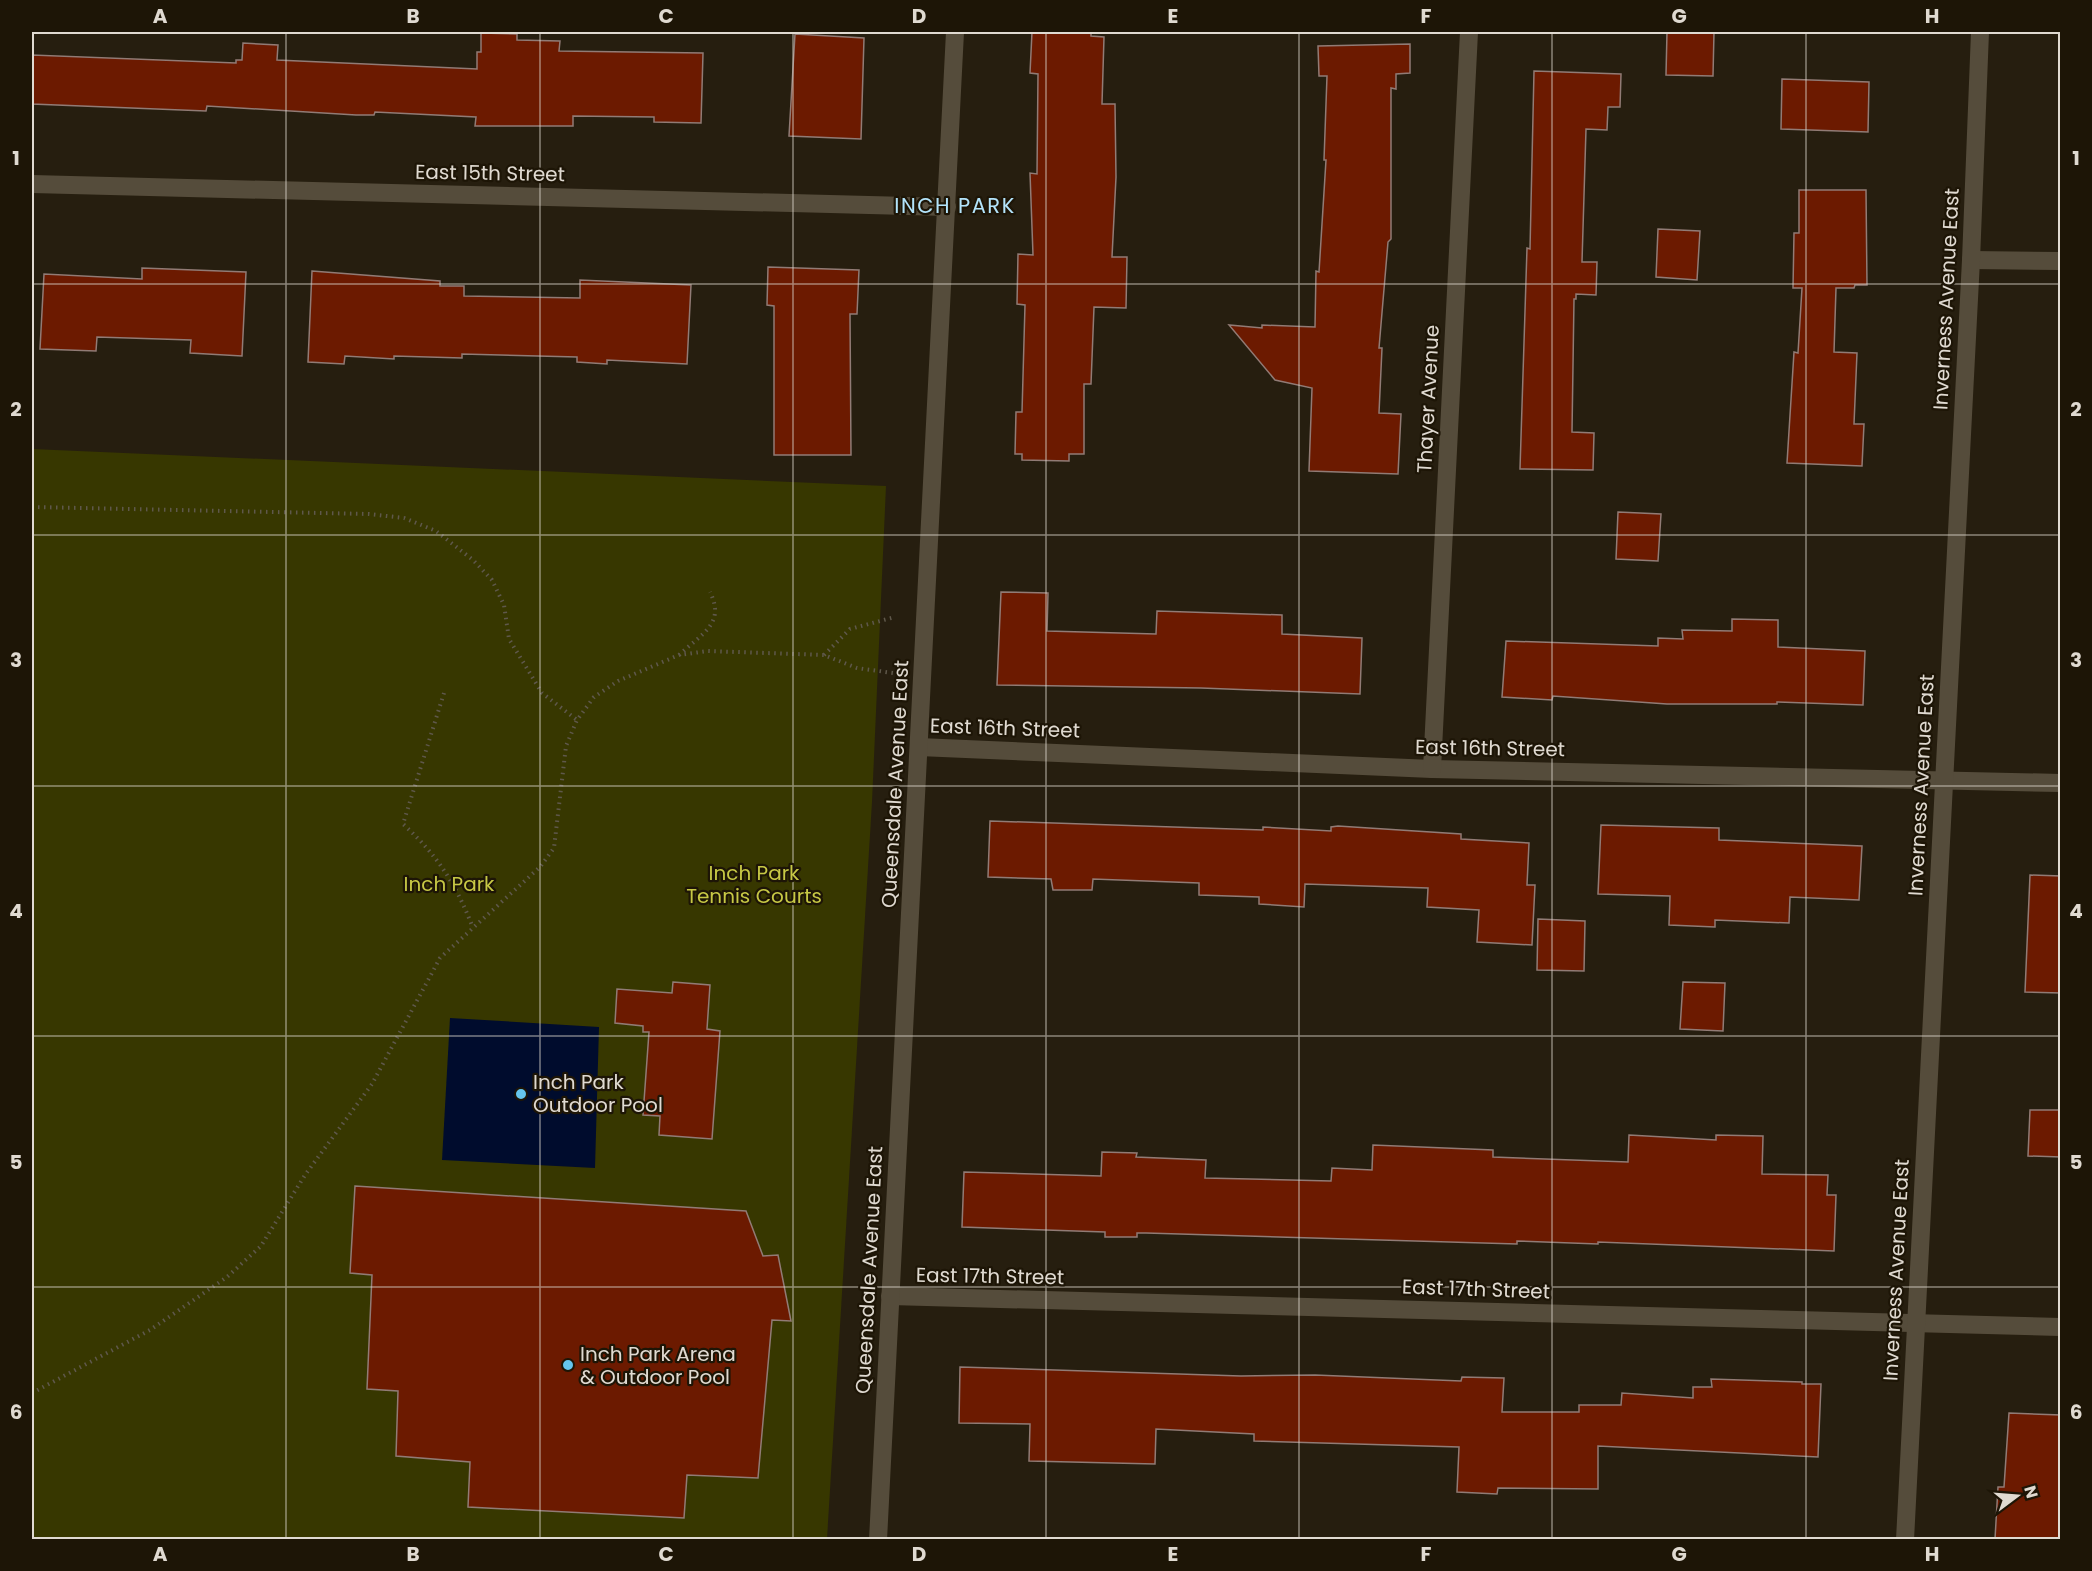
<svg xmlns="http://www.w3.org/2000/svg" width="2092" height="1571" font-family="Poppins,sans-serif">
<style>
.green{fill:#373700}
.water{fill:#000c2d}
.building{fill:#6c1a00;stroke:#917b75;stroke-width:1.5}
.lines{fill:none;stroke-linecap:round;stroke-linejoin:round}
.path{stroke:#5f584b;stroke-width:4;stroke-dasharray:1.5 4.5;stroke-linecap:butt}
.minor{stroke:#554c3b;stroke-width:18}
.grid{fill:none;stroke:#e0dad1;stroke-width:1.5;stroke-opacity:0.55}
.poi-dot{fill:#65c5ee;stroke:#1d1506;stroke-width:2}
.labels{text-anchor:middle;stroke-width:4.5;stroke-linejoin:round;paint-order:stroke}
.street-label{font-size:20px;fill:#e0dad1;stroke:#1d1506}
.park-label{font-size:20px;fill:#c7c845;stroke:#1d1506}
.poi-label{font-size:20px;fill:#e0dad1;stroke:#1d1506;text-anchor:start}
.neighbourhood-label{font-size:21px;letter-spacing:1.5px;fill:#b3e4fb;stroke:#1d1506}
.neatline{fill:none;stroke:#e0dad1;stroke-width:2}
.grid-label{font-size:20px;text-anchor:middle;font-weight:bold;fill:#e0dad1}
</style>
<rect width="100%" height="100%" fill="#261e0f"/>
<path class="green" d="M32 449 886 486 872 802 827 1539H32Z"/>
<path class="water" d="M450 1018 599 1027 595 1168 442 1160Z"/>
<g class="building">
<path d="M1032 32H1091V36L1104 37 1102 104H1115L1116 177 1112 257H1127L1126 308 1094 307 1091 384H1084V454H1069V461L1022 460V454H1015L1016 412H1022L1025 305 1017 304 1018 254 1033 255 1030 173 1037 174 1038 74 1030 73Z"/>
<path d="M1667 32H1714L1713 76 1666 75Z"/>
<path d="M481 33 517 34V40L560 41 559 51 703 53 701 123 654 122V117L573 116V126H475L476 117 375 112 374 115H356L207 106 206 111 32 104V55L236 63V60H242L243 43 278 45 277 60 477 69V52H481Z"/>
<path d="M795 34 864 38 861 139 789 136Z"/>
<path d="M1410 44V73L1396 74V89L1391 88V239L1388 242 1379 348H1382L1379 413 1401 414 1398 474 1309 471 1312 388 1275 380 1229 325 1262 328V325L1315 327 1316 271 1319 272 1326 160H1324L1327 76H1319L1318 46Z"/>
<path d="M1534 71 1621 74 1620 107H1608L1607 130 1586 129 1582 262H1597L1596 295 1576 294V299H1574L1572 432 1594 433 1593 470 1520 469 1527 248 1530 249Z"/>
<path d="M1782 79 1869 82 1868 132 1781 129Z"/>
<path d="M1799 190H1866L1867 285H1855L1854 288H1836L1834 352 1857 353 1854 424H1864L1862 466 1787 463 1794 352 1798 353 1802 288H1793L1794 233H1799Z"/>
<path d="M1658 229 1700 231 1697 280 1656 277Z"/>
<path d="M768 267 859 270 857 314H850L851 455H774V306L767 305Z"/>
<path d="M142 268 246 272 242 356 190 353 191 340 97 337 96 351 40 349 44 274 142 279Z"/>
<path d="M312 271 440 281V286H464V296L580 298V280L691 285 687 364 607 360V364L577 362V357L462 354V358L394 356V359L345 356 344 364 308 362Z"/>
<path d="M1618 512 1661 514 1658 561 1616 559Z"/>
<path d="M1001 592 1048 593 1047 631 1156 634 1157 611 1282 615V634L1362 638 1360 694 1201 688 997 685Z"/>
<path d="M1732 619 1778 620V647L1865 651 1863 705 1777 702V704H1667L1553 696 1552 700 1502 697 1506 641 1658 646V638L1683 639 1682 630 1732 631Z"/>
<path d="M990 821 1263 830V827L1331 831V827L1338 826 1461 834V839L1529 843 1527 885H1535L1532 945 1477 942 1479 910 1427 907 1428 888 1305 884 1304 907 1259 904V897L1199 895V883L1093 879 1092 890H1053L1051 879 988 877Z"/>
<path d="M1601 825 1719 828V840L1862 846 1859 900 1790 897 1789 923 1715 920V927L1669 925 1670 896 1598 894Z"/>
<path d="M2030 875 2061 876V993L2025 992Z"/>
<path d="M1538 919 1585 921 1584 971 1537 970Z"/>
<path d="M673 982 710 985 707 1029 720 1031 712 1139 659 1135 660 1116 643 1115 649 1032H643V1026L615 1023 617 989 672 993Z"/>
<path d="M1683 982 1725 983 1723 1031 1680 1029Z"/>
<path d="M2030 1110H2061V1157L2028 1156Z"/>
<path d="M1629 1135 1716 1140V1135L1763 1136 1762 1174 1828 1175 1827 1195H1836L1834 1251 1598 1242V1244L1517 1241V1244L1146 1233H1137V1237H1105V1232L962 1227 964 1172 1101 1176 1102 1152 1137 1153 1136 1157 1206 1160 1205 1178 1331 1181 1332 1168 1372 1170 1373 1145 1493 1150V1157L1628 1162Z"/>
<path d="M355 1186 746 1211 763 1256 778 1255 791 1321 772 1320 758 1478 687 1475 684 1518 468 1507 470 1462 396 1456 398 1391 367 1389 372 1275 350 1273Z"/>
<path d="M960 1367 1241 1376 1315 1375 1461 1381 1462 1377 1504 1378 1502 1412H1579V1405H1621L1622 1393 1693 1398V1387H1712L1711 1379 1802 1382V1384H1821L1818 1457 1598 1446V1489L1498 1488 1497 1494 1457 1492 1459 1447 1254 1441V1434L1156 1429 1155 1464 1029 1461 1030 1424 959 1423Z"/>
<path d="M2009 1413 2061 1415 2059 1539H1995L1998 1487H2004Z"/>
</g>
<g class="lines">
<g class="path">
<path d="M32 507 369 514 404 518 436 531 473 560 492 580 504 605 509 639 542 693 577 720"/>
<path d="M679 655C701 634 726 624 710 592"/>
<path d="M824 655 850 629 895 617"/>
<path d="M444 693 403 824C438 856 456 884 473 928"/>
<path d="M32 1393 150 1330 227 1277 261 1246 305 1175 372 1084 440 958 540 867 554 848 566 746 577 720 594 697 618 681 679 655 708 651 824 655 857 668 893 673"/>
</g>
<g class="minor">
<path d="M32 184 947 207"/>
<path d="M1971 260 2060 261"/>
<path d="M919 747 1432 769 2060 783"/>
<path d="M1432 769 1469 32"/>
<path d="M890 1296 2060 1327"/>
<path d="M878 1540 955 32"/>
<path d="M1905 1540 1971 260 1980 32"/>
</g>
</g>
<path class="grid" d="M286 32V1540M540 32V1540M793 32V1540M1046 32V1540M1299 32V1540M1552 32V1540M1806 32V1540M32 284H2060M32 535H2060M32 786H2060M32 1036H2060M32 1287H2060"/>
<g class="poi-dot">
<circle cx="521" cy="1094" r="6"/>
<circle cx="568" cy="1365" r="6"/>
</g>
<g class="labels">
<g class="street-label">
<text transform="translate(490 173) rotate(1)" y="7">East 15th Street</text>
<text transform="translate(1946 299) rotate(-87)" y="7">Inverness Avenue East</text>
<text transform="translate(1428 399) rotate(-87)" y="7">Thayer Avenue</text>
<text transform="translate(1005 728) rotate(2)" y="7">East 16th Street</text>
<text transform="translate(1490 748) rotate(1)" y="7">East 16th Street</text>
<text transform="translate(895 784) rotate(-87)" y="7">Queensdale Avenue East</text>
<text transform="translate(1921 785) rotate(-87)" y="7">Inverness Avenue East</text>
<text transform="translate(869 1270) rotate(-87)" y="7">Queensdale Avenue East</text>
<text transform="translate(1896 1270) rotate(-87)" y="7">Inverness Avenue East</text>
<text transform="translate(990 1276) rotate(1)" y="7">East 17th Street</text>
<text transform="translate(1476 1289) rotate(2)" y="7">East 17th Street</text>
</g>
<g class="park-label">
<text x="754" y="880">Inch Park<tspan x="754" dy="23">Tennis Courts</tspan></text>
<text x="449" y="891">Inch Park</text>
</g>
<g class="poi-label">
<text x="533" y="1089">Inch Park<tspan x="533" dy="23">Outdoor Pool</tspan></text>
<text x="580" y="1361">Inch Park Arena<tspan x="580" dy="23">&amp; Outdoor Pool</tspan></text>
</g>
<g class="neighbourhood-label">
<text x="955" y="213">INCH PARK</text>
</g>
</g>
<rect width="2092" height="1571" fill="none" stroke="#1d1506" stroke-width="66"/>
<g transform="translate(2017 1496) rotate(74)" stroke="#1d1506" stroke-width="4.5" paint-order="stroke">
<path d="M0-4.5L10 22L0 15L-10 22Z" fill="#e0dad1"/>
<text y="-9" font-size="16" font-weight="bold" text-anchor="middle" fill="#e0dad1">N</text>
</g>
<rect x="33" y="33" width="2026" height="1505" class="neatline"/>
<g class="grid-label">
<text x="160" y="23">A</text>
<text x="413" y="23">B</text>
<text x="666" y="23">C</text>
<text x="919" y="23">D</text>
<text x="1173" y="23">E</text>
<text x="1426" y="23">F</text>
<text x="1679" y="23">G</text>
<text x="1932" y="23">H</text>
<text x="16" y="165">1</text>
<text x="2076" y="165">1</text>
<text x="16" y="416">2</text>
<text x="2076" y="416">2</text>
<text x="16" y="667">3</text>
<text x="2076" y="667">3</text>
<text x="16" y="918">4</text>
<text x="2076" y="918">4</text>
<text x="16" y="1169">5</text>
<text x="2076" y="1169">5</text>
<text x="16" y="1419">6</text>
<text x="2076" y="1419">6</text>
<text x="160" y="1561">A</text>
<text x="413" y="1561">B</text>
<text x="666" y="1561">C</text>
<text x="919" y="1561">D</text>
<text x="1173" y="1561">E</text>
<text x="1426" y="1561">F</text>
<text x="1679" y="1561">G</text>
<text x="1932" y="1561">H</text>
</g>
</svg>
